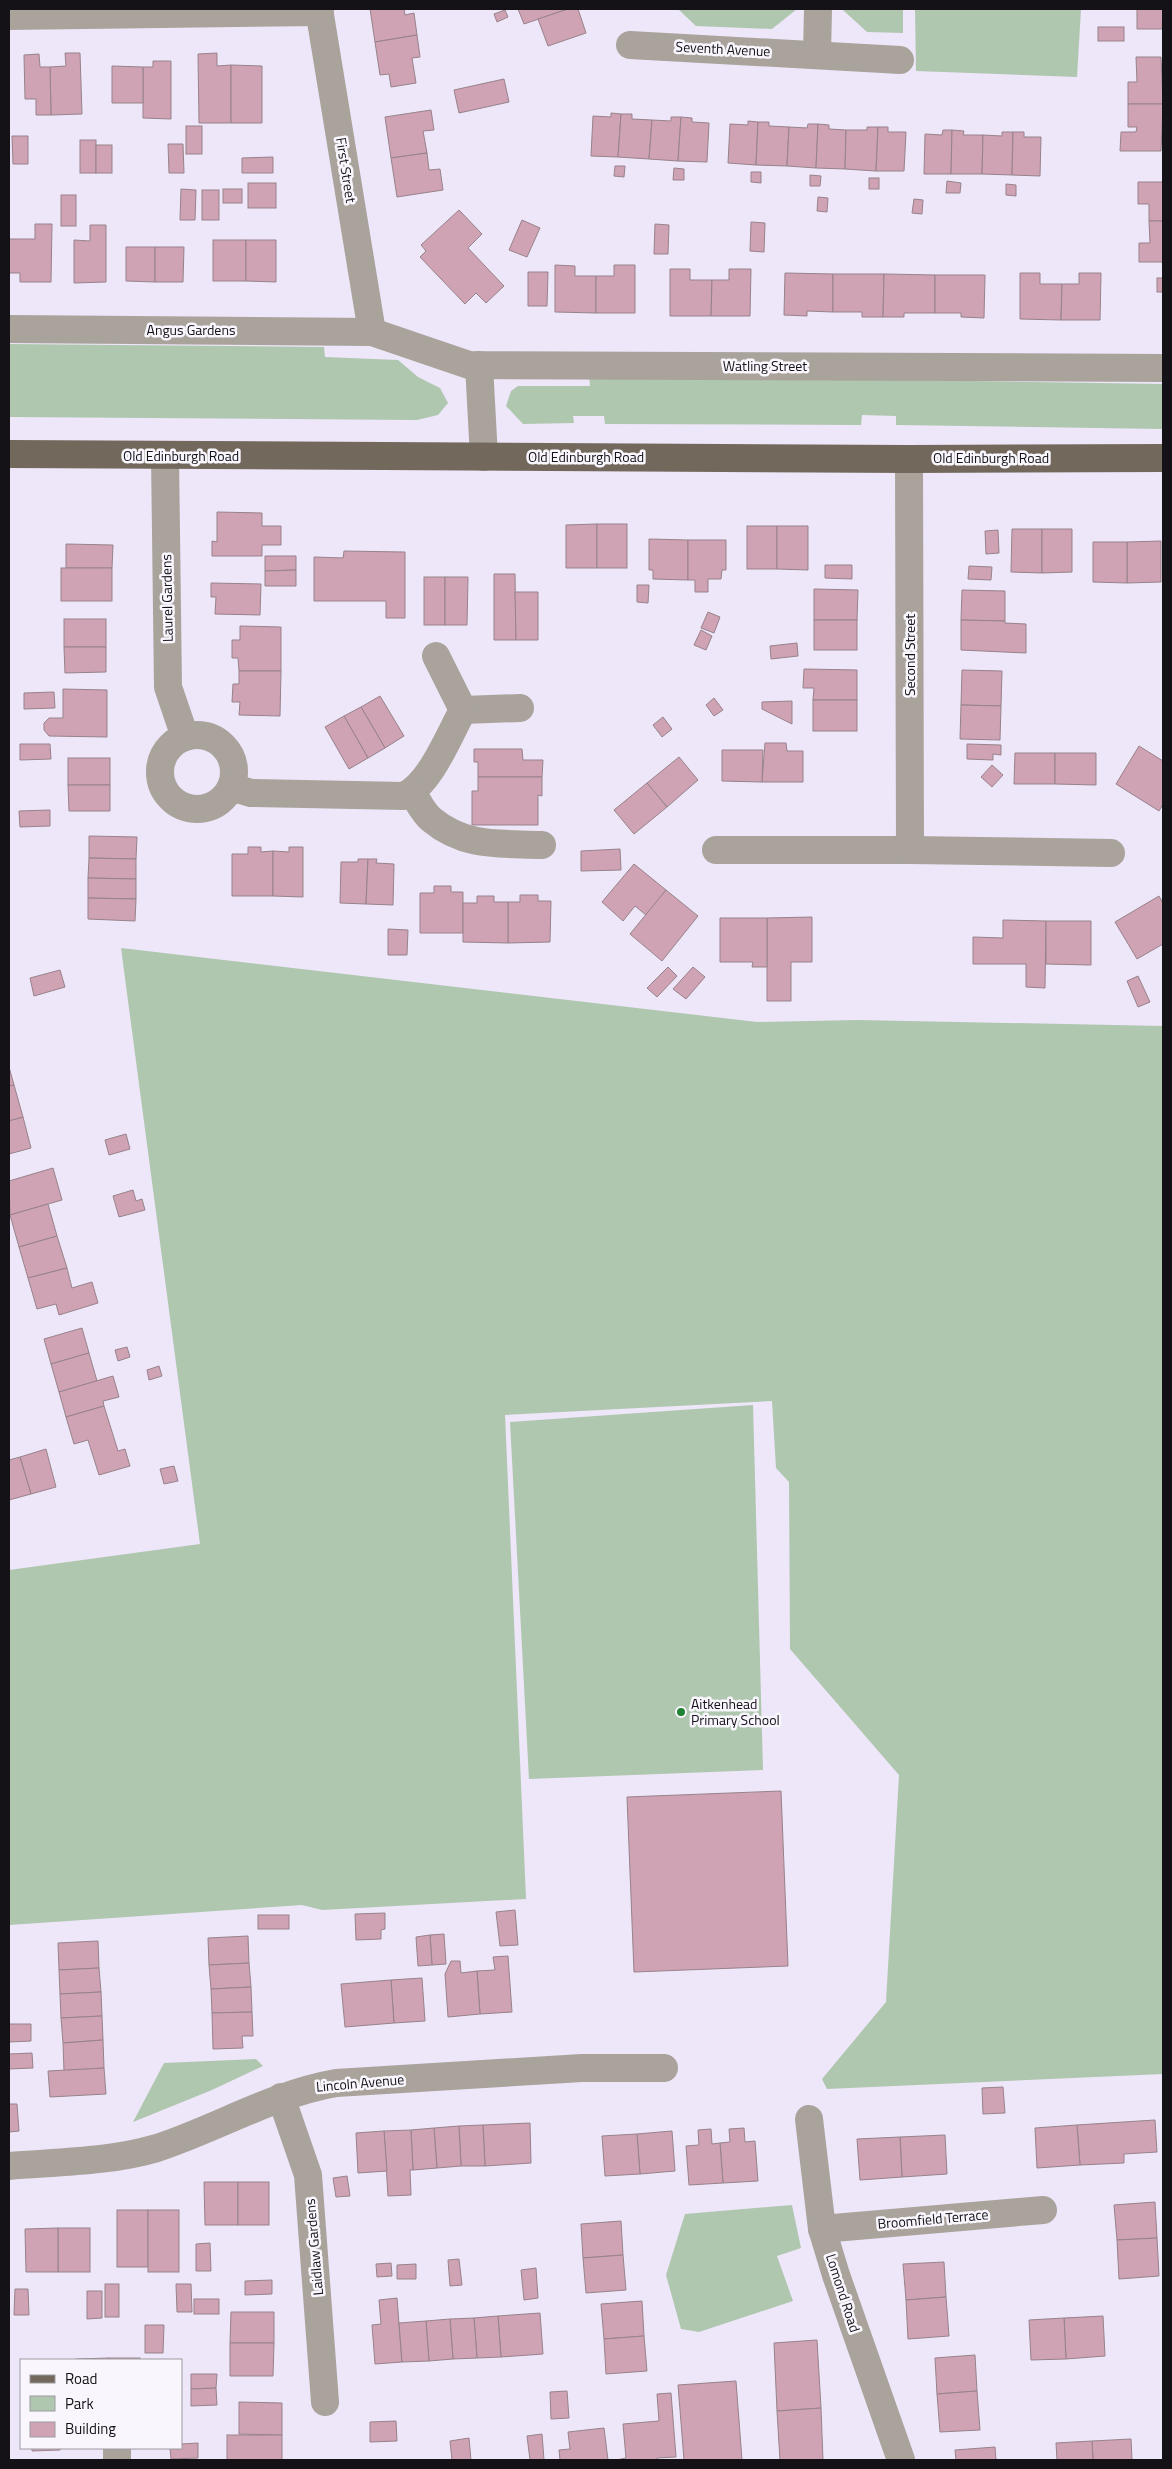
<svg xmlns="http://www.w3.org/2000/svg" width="1172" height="2469" font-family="'Titillium Web',sans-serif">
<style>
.green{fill:#afc7af}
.building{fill:#cfa2b4;stroke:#97838b}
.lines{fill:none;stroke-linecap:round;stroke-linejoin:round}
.minor{stroke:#a9a39c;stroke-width:28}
.major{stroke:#72685c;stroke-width:28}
.poi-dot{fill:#228234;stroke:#f9f6fd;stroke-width:2}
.labels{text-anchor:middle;stroke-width:5;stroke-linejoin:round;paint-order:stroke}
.street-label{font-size:14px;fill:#141117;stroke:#f9f6fd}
.poi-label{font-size:14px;fill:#141117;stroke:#f9f6fd;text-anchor:start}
</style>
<rect width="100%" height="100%" fill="#eee6f9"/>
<g class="green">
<path d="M678 9H797L772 29 696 26Z"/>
<path d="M903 9V33L867 32 843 10Z"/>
<path d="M915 9H1081L1077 77 916 71Z"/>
<path d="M9 344 324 347 325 357 398 360 418 377 440 388 448 403 438 415 417 420 9 417Z"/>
<path d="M589 375 1163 384V429L896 425V416L862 415 861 425 605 424 604 416H573L574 423 523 424 506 406 511 391 518 386H590Z"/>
<path d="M121 948 757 1022 857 1020 1163 1026V2074L827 2089 822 2079 886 2002 899 1775 790 1649 789 1482 776 1468 772 1401 505 1415 526 1899 322 1910 302 1905 9 1925V1570L200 1544Z"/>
<path d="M753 1405 763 1770 529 1779 510 1422Z"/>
<path d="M256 2059 263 2066 212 2090 133 2122 164 2063Z"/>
<path d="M792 2205 801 2248 777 2256 793 2301 699 2332 681 2329 666 2275 685 2214Z"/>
</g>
<g class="building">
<path d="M370 9H404L405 15 414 13 417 35 375 42Z"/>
<path d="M518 9H568L524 24Z"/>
<path d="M568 9H578L586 33 548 46 538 19Z"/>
<path d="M1137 9H1163L1162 29H1137Z"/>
<path d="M505 10 508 17 497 22 494 14Z"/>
<rect x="1098" y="27" width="26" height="14"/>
<path d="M417 35 420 57 412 58 416 83 391 87 389 74 380 75 375 42Z"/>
<path d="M65 53H80L82 114 51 115 50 67 66 66Z"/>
<path d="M217 53V66L231 65V123H199L198 54Z"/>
<path d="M39 54 40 67H50L51 115H36V99H25L24 55Z"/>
<path d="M1136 57H1161L1163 104H1128V82H1137Z"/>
<path d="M153 61H171V119L143 118V67H153Z"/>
<path d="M231 65 262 66V123H231Z"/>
<path d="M112 66 143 67V103H112Z"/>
<path d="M504 79 509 102 459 113 454 90Z"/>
<path d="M1128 104H1163L1161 151H1120L1121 132H1136L1137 127H1128Z"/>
<path d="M431 110 434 130 423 131 427 153 391 158 385 117Z"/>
<path d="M611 113 621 114 618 157 591 156 593 116 611 117Z"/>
<path d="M621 114H632V119L652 120 649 159 618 157Z"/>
<path d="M671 117H681L678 161 649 159 652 120 671 121Z"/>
<path d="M681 117 692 118V122L709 123 707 162 678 161Z"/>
<path d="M748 121 758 122 756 165 728 163 730 124 748 125Z"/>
<path d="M758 122H769V126L789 127 787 166 756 165Z"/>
<path d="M808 124H818L816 168 787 166 789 127 807 128Z"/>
<path d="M818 124 829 125V129L846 130 845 169 816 168Z"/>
<rect x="186" y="126" width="16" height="28"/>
<path d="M867 127H878L876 171 845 169 846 130H867Z"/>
<path d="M878 127H888V132H906L904 171H876Z"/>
<path d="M943 130H952L951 174H924L925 134 942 135Z"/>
<path d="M952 130 964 131 963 135H983L982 174H951Z"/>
<path d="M1002 132H1013L1012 175 982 174 983 135 1002 136Z"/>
<path d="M1013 132H1024V137H1041L1040 176 1012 175Z"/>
<path d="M12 136H28V164H13Z"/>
<rect x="80" y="140" width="16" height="33"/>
<path d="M168 144H183L184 173H169Z"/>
<rect x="96" y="145" width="16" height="28"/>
<path d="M427 153 429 170 440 169 443 190 397 197 391 158Z"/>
<path d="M273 157V173H242V158Z"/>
<path d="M615 166H625L624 177 614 176Z"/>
<path d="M674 168 684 169V180H673Z"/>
<path d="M751 172H761V183L751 182Z"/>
<path d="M810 175 821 176 820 186H810Z"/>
<rect x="869" y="178" width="10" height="11"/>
<path d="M947 181 961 183 960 193H946Z"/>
<path d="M1138 182H1163V221H1149V204H1138Z"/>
<rect x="248" y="183" width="28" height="25"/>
<path d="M1006 184 1016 185V196L1006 195Z"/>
<path d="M181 189 196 190 195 220H180Z"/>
<rect x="223" y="189" width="19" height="14"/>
<rect x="202" y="190" width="17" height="30"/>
<rect x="61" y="195" width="15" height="31"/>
<path d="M818 197 828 198 827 212 817 211Z"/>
<path d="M914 199 923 200 922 214 912 213Z"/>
<path d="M459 210 482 234 468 248 504 286 486 303 476 293 465 304 420 257 426 251 421 245Z"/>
<path d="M522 220 540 228 527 257 509 250Z"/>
<path d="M1149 221H1163V262H1139V243H1150Z"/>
<path d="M751 222 765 223 764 252 750 251Z"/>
<path d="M35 224H52L51 282H20V273H9V239H35Z"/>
<path d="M655 224 669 225 668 254H654Z"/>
<path d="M90 225H106V282L74 283V240L90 241Z"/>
<rect x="213" y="240" width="33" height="41"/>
<path d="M246 240H276V282L246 281Z"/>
<path d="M126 247H155V282L126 281Z"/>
<path d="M155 247H184L183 282H155Z"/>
<path d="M555 265 575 266V276H596V313L555 312Z"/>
<path d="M614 265H635V313H596V276H614Z"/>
<path d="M670 269H690V280H712L711 316H670Z"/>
<path d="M729 269H751L750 316H711L712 280H729Z"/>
<path d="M528 272H548L547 306H528Z"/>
<path d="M785 273 833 274V312L807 311V316L784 315Z"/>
<path d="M1020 273H1040V284H1062L1061 320 1020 319Z"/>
<path d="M1079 273H1101L1100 320H1061L1062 284H1079Z"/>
<path d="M833 274H884L883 317H862V312H833Z"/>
<path d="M884 274 935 275V313H904V317H883Z"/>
<path d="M935 275H985L984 318 961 317V313H935Z"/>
<rect x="1157" y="278" width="6" height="14"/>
<path d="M217 512 262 513V526H281V545H262V556H212V541L217 542Z"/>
<path d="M597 524V568H566V525Z"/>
<rect x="597" y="524" width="30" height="44"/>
<rect x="747" y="526" width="30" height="43"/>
<path d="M777 526H808V570L777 569Z"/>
<path d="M1012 529H1042V573L1011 572Z"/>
<path d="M1042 529H1072V572L1042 573Z"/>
<path d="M998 530 999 553 986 554 985 531Z"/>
<path d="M649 539 688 540V580L653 579V570H649Z"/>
<path d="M688 540H726V570H722L721 579H708V592H695V580H688Z"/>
<path d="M1161 541V582L1127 583V542Z"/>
<path d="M1093 542H1127V583L1093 582Z"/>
<path d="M66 544 113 545 112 568H66Z"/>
<path d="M344 551 405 552V618H386V601H314V557L343 558Z"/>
<path d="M265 556H296V570L265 571Z"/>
<path d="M825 565H852V579L825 578Z"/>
<path d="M969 566 992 567 991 580 968 579Z"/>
<rect x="61" y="568" width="51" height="33"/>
<path d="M296 570V586H265V571Z"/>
<path d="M494 574H515L516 640H494Z"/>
<rect x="424" y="577" width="21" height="48"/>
<path d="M445 577H468L467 625H445Z"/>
<path d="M211 583 261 584 260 615 215 614 216 597H211Z"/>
<path d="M637 585H649L648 603 637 602Z"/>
<path d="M814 589 858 590 857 620H814Z"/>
<path d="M962 590 1005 591V621L961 620Z"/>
<path d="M515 592H538V640H516Z"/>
<path d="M708 612 720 617 714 633 701 628Z"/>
<rect x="64" y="619" width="42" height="28"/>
<rect x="814" y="620" width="43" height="30"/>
<path d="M961 620 1005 621V623L1026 624V653L961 650Z"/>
<path d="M240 626 281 627V671H239L238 658H232V640H240Z"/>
<path d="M701 630 712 636 706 650 694 645Z"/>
<path d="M797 643 798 656 771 659 770 646Z"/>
<path d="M64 647H106V672L65 673Z"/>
<path d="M804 669 857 670V700H813L814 688H803Z"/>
<path d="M962 670 1002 671 1001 706 961 705Z"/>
<path d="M239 671H281L280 716 239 715 240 702H232L233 684H239Z"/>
<path d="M63 689 107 690V737L49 736 44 730V723L49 718H63Z"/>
<path d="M54 692 55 708 24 709V693Z"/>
<path d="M380 696 404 736 385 748 361 707Z"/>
<path d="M714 698 723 710 714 716 706 705Z"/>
<rect x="813" y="700" width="44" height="31"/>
<path d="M792 701V724L762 709V702Z"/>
<path d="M961 705 1001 706 1000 740 960 739Z"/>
<path d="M361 707 385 748 368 758 344 716Z"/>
<path d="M344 716 368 758 349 769 325 727Z"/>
<path d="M663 717 672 729 662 737 653 725Z"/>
<path d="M765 743H786L787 751H803V782H762Z"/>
<path d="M20 744H50L51 759 20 760Z"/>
<path d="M967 744 1001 745V755L993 754V760L967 759Z"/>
<path d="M1139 746 1163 761V804L1159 811 1116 784Z"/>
<path d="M474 749H522L523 760H543L542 777H478V762H474Z"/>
<path d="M722 750H763L762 782 722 781Z"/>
<path d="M1015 753H1055V784H1014Z"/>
<path d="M1055 753H1096V785L1055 784Z"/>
<path d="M679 757 698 780 667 807 647 783Z"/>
<rect x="68" y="758" width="42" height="27"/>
<path d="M992 765 1003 775 992 787 981 777Z"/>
<path d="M478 777H542V796L538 795V825H472V791H478Z"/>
<path d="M647 783 667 807 634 834 614 810Z"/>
<path d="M68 785H110V811H69Z"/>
<path d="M50 810V826L20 827 19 811Z"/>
<path d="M89 836 137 837 136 859 89 858Z"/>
<path d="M248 847H261V852L273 851V896H232V854H248Z"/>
<path d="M289 847H303V897L273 896V851L289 852Z"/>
<path d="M620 849 621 870 581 871V851Z"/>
<path d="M89 858 136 859V879L88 878Z"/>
<path d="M358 859H368L366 904 340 903 341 862H358Z"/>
<path d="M368 859H377L376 863 394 864 393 905 366 904Z"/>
<path d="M634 864 666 890 646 915 635 906 623 921 602 902Z"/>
<path d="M88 878 136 879V899L88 898Z"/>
<path d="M434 886H451V892H463V933H420V893H434Z"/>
<path d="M666 890 698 916 662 961 630 934Z"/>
<path d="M520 895H538V901H551L550 942 508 943V902H520Z"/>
<path d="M477 896H494V902H508V943L463 942V903H477Z"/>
<path d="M1159 896 1163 903V944L1137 959 1115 922Z"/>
<path d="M88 898 136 899 135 921 88 919Z"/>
<path d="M812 917V962H791V1001H767V918Z"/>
<path d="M720 918H767V967H752L753 962H720Z"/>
<path d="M1003 920 1046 921 1045 988 1026 987V964H973V937L1003 938Z"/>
<path d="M1046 921H1091V965L1046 964Z"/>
<path d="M388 929 408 930 407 955H388Z"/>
<path d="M668 967 677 976 657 997 647 988Z"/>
<path d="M693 967 705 977 686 999 673 989Z"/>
<path d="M60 970 65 987 34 996 30 978Z"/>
<path d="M1138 976 1150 1002 1138 1007 1127 981Z"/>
<path d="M9 1067 14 1085 9 1086Z"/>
<path d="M14 1085 23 1117 9 1121V1086Z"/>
<path d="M23 1117 31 1148 9 1154V1121Z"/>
<path d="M126 1134 130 1149 109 1155 105 1140Z"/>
<path d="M53 1168 62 1200 10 1215 9 1181Z"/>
<path d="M133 1190 136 1201 142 1199 145 1210 119 1217 113 1196Z"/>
<path d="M48 1204 57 1236 19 1247 10 1215Z"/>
<path d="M57 1236 67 1268 28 1278 19 1247Z"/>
<path d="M67 1268 72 1288 92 1282 98 1303 59 1315 56 1304 37 1309 28 1278Z"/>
<path d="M82 1328 89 1353 51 1364 44 1339Z"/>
<path d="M127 1347 130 1357 118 1361 115 1350Z"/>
<path d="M89 1353 97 1381 59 1392 51 1364Z"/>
<path d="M159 1366 162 1376 149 1380 147 1370Z"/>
<path d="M113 1376 119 1397 103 1401 104 1406 66 1417 59 1392Z"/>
<path d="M104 1406 118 1451 125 1449 130 1466 99 1475 88 1440 74 1444 66 1417Z"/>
<path d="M46 1449 56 1487 31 1494 20 1457Z"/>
<path d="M20 1457 31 1494 9 1500V1460Z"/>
<path d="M174 1466 178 1481 164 1484 160 1469Z"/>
<path d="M781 1791 788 1966 634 1972 627 1797Z"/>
<path d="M515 1910 518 1945 500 1946 496 1912Z"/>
<path d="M385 1913V1929L381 1930V1939L356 1940 355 1914Z"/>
<rect x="258" y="1915" width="31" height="14"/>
<path d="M444 1934 446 1964 432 1965 430 1935Z"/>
<path d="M430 1935 432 1965 418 1966 416 1937Z"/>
<path d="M248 1936 249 1963 209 1965 208 1938Z"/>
<path d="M98 1941 99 1968 59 1970 58 1943Z"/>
<path d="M508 1956 512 2012 480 2014 477 1971 495 1970 493 1957Z"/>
<path d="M451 1961H460L461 1973 477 1971 480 2014 448 2017 445 1974Z"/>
<path d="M249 1963 251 1987 211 1989 209 1965Z"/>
<path d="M99 1968 101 1992 60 1994 59 1970Z"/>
<path d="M422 1978 425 2021 394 2023 391 1980Z"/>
<path d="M391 1980 394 2023 345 2027 341 1984Z"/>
<path d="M251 1987 252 2012 212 2013 211 1989Z"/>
<path d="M101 1992 102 2016 61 2018 60 1994Z"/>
<path d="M252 2012 253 2036H242L243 2048 213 2049 212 2013Z"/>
<path d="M102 2016 103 2040 63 2043 61 2018Z"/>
<path d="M9 2024H31V2041L9 2042Z"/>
<path d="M103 2040 104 2068 64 2071 63 2043Z"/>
<path d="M32 2053 33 2068 9 2069V2054Z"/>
<path d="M104 2068 106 2094 50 2097 48 2071Z"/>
<path d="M1003 2087 1005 2113 983 2114 982 2088Z"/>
<path d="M9 2104H17L19 2131 9 2132Z"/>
<path d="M1155 2120 1157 2152 1124 2154V2163L1080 2165 1077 2125Z"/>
<path d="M530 2123 531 2163 485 2166 483 2125Z"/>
<path d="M483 2125 485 2166H461L459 2126Z"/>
<path d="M1077 2125 1080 2165 1037 2168 1035 2128Z"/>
<path d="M459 2126 461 2166 437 2168 434 2128Z"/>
<path d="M434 2128 437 2168 413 2170 411 2130Z"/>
<path d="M744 2128 745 2142 755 2141 758 2181 723 2183 720 2143 730 2142 729 2129Z"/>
<path d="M711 2129 712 2144 720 2143 723 2183 689 2185 686 2146 699 2145 698 2130Z"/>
<path d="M411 2130 413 2170H410L411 2195 388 2196 384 2131Z"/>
<path d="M384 2131 387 2171 358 2173 356 2133Z"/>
<path d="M672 2131 675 2171 640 2174 637 2134Z"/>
<path d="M637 2134 640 2174 605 2176 602 2136Z"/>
<path d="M945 2135 947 2174 902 2177 900 2137Z"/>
<path d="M900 2137 902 2177 860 2180 857 2139Z"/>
<path d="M347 2176 350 2196 336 2197 333 2178Z"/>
<path d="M204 2182H238V2225H205Z"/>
<rect x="238" y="2182" width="31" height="43"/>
<path d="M1155 2202 1157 2238 1117 2240 1114 2205Z"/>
<rect x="117" y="2210" width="31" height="57"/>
<rect x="148" y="2210" width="31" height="62"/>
<path d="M621 2221 623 2255 583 2258 581 2224Z"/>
<rect x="58" y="2228" width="32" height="44"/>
<path d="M58 2228V2272H26L25 2229Z"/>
<path d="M1157 2238 1159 2276 1119 2279 1117 2240Z"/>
<path d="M210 2243 211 2271H196V2244Z"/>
<path d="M623 2255 626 2290 586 2293 583 2258Z"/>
<path d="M459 2259 462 2285 450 2286 448 2260Z"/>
<path d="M944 2262 946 2297 906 2300 903 2264Z"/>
<path d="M391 2263 392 2276 377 2277 376 2264Z"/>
<path d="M416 2264V2279H397V2265Z"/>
<path d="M536 2268 538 2298 524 2300 521 2270Z"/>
<path d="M272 2280V2294L245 2295V2281Z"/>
<rect x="105" y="2284" width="14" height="33"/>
<path d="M176 2284H191L192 2312H177Z"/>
<path d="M15 2289H28L29 2315H14Z"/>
<path d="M87 2291H102V2318L87 2319Z"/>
<path d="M946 2297 949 2336 908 2339 906 2300Z"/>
<path d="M397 2298 402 2362 375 2364 372 2325 381 2324 379 2300Z"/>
<rect x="194" y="2299" width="25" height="15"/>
<path d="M642 2301 644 2336 604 2339 601 2304Z"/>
<path d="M231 2312H274V2343H230Z"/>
<path d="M540 2313 543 2354 501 2357 498 2316Z"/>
<path d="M498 2316 501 2357 477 2358 474 2318Z"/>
<path d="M1103 2316 1105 2356 1066 2359 1064 2318Z"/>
<path d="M474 2318 477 2358 453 2359 450 2319Z"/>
<path d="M1064 2318 1066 2359 1031 2360 1029 2320Z"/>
<path d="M450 2319 453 2359 429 2361 426 2321Z"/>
<path d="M426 2321 429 2361 402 2362 399 2323Z"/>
<path d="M145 2325H164L163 2353H145Z"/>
<path d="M644 2336 647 2371 606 2374 604 2339Z"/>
<path d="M817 2340 821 2408 777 2411 774 2343Z"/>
<path d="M230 2343H274L273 2376H230Z"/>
<path d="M975 2355 977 2391 937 2394 935 2358Z"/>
<rect x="109" y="2358" width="31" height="2"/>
<path d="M109 2358V2360H76V2359Z"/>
<path d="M191 2374H217L216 2388 191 2389Z"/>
<path d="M736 2381 742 2460H684L678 2385Z"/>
<path d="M216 2388 217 2405 191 2406V2389Z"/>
<path d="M567 2391 569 2418 551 2419 550 2392Z"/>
<path d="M977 2391 980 2430 940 2432 937 2394Z"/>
<path d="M671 2393 676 2457 657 2458 658 2460H616L626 2458 623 2424 659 2421 657 2394Z"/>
<path d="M239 2402 282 2403V2435L239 2434Z"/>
<path d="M821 2408 823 2460H780L777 2411Z"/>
<path d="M396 2421 397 2441 370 2442V2422Z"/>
<path d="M604 2428 608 2460H560L559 2450 570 2449 568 2432Z"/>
<path d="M542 2434 544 2460H530L527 2436Z"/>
<rect x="227" y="2435" width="55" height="25"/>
<path d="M469 2438 471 2460H452L450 2441Z"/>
<path d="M1131 2439 1132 2460H1093L1092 2441Z"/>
<path d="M1092 2441 1093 2460H1057L1056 2443Z"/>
<path d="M198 2443V2458L171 2459 170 2448H181V2444Z"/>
<path d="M995 2447 996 2460H956L955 2450Z"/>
<path d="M32 2448H60V2450L32 2451Z"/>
</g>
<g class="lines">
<g class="minor">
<path d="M319 9 372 332"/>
<path d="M9 16 320 12"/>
<path d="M630 45 900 60"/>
<path d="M817 54 818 9"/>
<path d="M9 329 372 332 469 365 1163 368"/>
<path d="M479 365 484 457"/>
<path d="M165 456 168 687 185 737"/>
<path d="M436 656 463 710 520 708"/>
<circle cx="197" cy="772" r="37"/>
<path d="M231 787 251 793 404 796C431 783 448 737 463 710"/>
<path d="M412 792C418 801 423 813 432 820 466 848 501 843 542 845"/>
<path d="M716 850H910L909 459"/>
<path d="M910 850 1111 853"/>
<path d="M281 2097 308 2175 325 2402"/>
<path d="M809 2119 822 2229 836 2275 901 2460"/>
<path d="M9 2166C57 2162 110 2162 157 2148 218 2128 273 2094 336 2083L582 2068H664"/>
<path d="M822 2229 1043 2210"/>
<path d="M117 2448V2460"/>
</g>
<path class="major" d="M9 454 909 459 1163 458"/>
</g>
<circle class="poi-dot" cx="681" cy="1712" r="5"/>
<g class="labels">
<g class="street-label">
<text transform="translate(723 49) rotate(3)" y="5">Seventh Avenue</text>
<text transform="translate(346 170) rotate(81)" y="5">First Street</text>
<text x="191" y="335">Angus Gardens</text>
<text x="765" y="371">Watling Street</text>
<text x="181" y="461">Old Edinburgh Road</text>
<text x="586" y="462">Old Edinburgh Road</text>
<text x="991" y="463">Old Edinburgh Road</text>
<text transform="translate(167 598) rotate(-91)" y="5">Laurel Gardens</text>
<text transform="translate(910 655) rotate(-90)" y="5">Second Street</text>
<text transform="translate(360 2083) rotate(-5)" y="5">Lincoln Avenue</text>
<text transform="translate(933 2219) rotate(-5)" y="5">Broomfield Terrace</text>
<text transform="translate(314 2247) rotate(-95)" y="5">Laidlaw Gardens</text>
<text transform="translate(843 2293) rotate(72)" y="5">Lomond Road</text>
</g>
<g class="poi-label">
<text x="691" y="1709">Aitkenhead<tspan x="691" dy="16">Primary School</tspan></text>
</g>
</g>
<rect width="1172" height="2469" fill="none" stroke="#141117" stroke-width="20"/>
<rect x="20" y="2359" width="162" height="90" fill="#f9f6fd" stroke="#9d9aa1"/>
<rect x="30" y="2375" width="25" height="8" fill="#72685c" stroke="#9d9aa1"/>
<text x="65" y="2384" font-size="15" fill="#141117">Road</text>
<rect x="30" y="2396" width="25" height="15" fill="#afc7af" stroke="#9d9aa1"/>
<text x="65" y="2409" font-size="15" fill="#141117">Park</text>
<rect x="30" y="2422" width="25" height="15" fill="#cfa2b4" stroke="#9d9aa1"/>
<text x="65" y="2434" font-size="15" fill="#141117">Building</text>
</svg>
